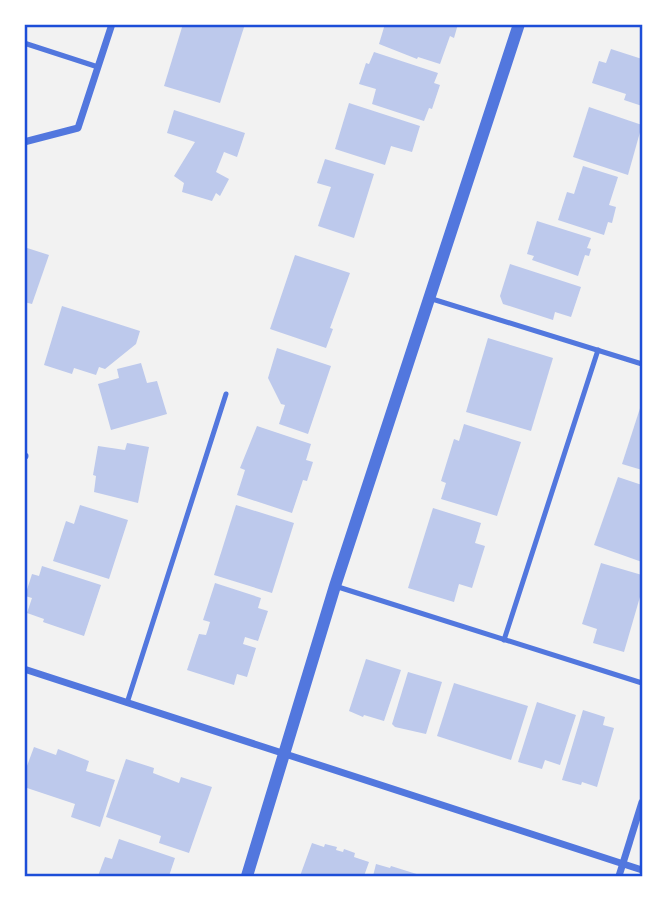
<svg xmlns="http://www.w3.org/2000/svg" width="667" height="901" font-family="'Noto Sans',sans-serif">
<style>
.building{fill:#bdc9ec}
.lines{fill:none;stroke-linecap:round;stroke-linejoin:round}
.service{stroke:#5277de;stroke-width:5}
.minor{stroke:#5277de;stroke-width:7}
.tertiary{stroke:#5277de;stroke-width:12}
.neatline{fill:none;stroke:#1d4ed8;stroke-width:2.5}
</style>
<rect width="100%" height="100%" fill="#f2f2f2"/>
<g class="building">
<path d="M183 24H245L220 103 164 86Z"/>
<path d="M385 24H458L454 38 450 36 440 64 418 57 417 59 379 44Z"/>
<path d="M611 49 642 59V106L624 100 626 94 592 83 599 61 606 63Z"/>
<path d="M374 52 438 73 434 83 440 85 432 109 429 108 424 121 372 104 376 89 359 84 366 63 369 64Z"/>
<path d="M349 103 420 126 412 152 391 146 385 165 335 149Z"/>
<path d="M589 107 642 125 628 175 573 157Z"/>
<path d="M174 110 245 133 237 157 224 152 216 172 229 179 220 196 216 193 212 201 182 192 184 183 174 176 195 142 167 133Z"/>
<path d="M325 159 374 174 354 238 318 226 331 187 317 183Z"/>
<path d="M583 166 618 177 609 205 616 207 612 223 608 222 604 235 558 220 567 192 574 194Z"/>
<path d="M537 221 591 238 587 248 591 249 589 256 585 255 578 276 532 260 534 256 527 254Z"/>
<path d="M24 247 49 255 32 304 24 302Z"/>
<path d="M295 255 350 273 330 328 333 329 326 348 270 329Z"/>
<path d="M510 264 581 287 571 317 555 312 553 320 503 304 500 296Z"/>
<path d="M62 306 140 331 136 344 105 369 99 367 96 375 74 368 72 374 44 365Z"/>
<path d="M488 338 553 358 531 431 466 412Z"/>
<path d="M277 348 331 366 308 434 279 424 285 405 281 404 268 378Z"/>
<path d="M141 363 147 383 157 381 167 414 111 430 98 384 119 378 117 369Z"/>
<path d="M642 402V470L622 464Z"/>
<path d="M464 424 521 442 497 516 441 499 446 483 441 481 454 439 459 441Z"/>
<path d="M257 426 311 444 306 460 313 462 307 481 303 480 292 513 237 495 245 470 240 468Z"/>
<path d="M127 443 149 447 138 503 94 492 96 476 93 475 98 446 125 450Z"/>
<path d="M618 477 642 485V562L594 545Z"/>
<path d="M80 505 128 520 109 579 53 561 66 521 74 524Z"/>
<path d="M236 505 294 523 272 593 214 575Z"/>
<path d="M433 508 481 523 475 543 485 546 472 588 459 584 454 602 408 588Z"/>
<path d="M601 563 642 575V590L624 652 593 643 597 629 582 624Z"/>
<path d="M42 566 101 585 84 636 43 622 44 619 27 613 32 598 25 596 32 574 39 576Z"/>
<path d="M215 583 261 598 258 608 268 611 258 641 245 637 243 644 256 648 247 677 237 674 234 685 187 670 199 634 206 635 208 629 210 622 203 620Z"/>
<path d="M366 659 401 670 384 721 364 715 363 717 349 711Z"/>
<path d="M408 672 442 682 426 734 395 727 392 724Z"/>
<path d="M454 683 528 706 511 760 437 736Z"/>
<path d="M537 702 576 715 560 765 545 760 542 769 518 762Z"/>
<path d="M583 710 605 717 603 725 614 728 597 787 582 782 581 785 562 780Z"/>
<path d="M34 747 56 755 58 749 89 761 86 771 115 780 100 827 71 817 75 804 24 787V774Z"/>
<path d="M126 759 154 768 153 773 179 783 181 777 212 787 189 853 159 843 161 836 106 817Z"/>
<path d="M119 839 175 858 169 876H98L105 857 112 859Z"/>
<path d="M312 843 324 847 325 844 337 847 336 850 343 852 344 849 355 853 354 857 369 862 364 876H300Z"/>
<path d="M376 864 390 868 391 866 423 876H373Z"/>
</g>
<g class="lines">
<g class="service">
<path d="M24 43 98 67"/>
<path d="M429 298 642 364"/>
<path d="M335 586 642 683"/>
<path d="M504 640 598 350"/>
<path d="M127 703 226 394"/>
</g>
<g class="minor">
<path d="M24 142 78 128 112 24"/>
<path d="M24 456H25"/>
<path d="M24 669 642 870"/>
<path d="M619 876 642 802"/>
</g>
<path class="tertiary" d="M247 876 335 586 519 24"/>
</g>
<rect width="667" height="901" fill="none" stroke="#ffffff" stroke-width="52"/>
<rect x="26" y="26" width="615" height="849" class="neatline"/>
</svg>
